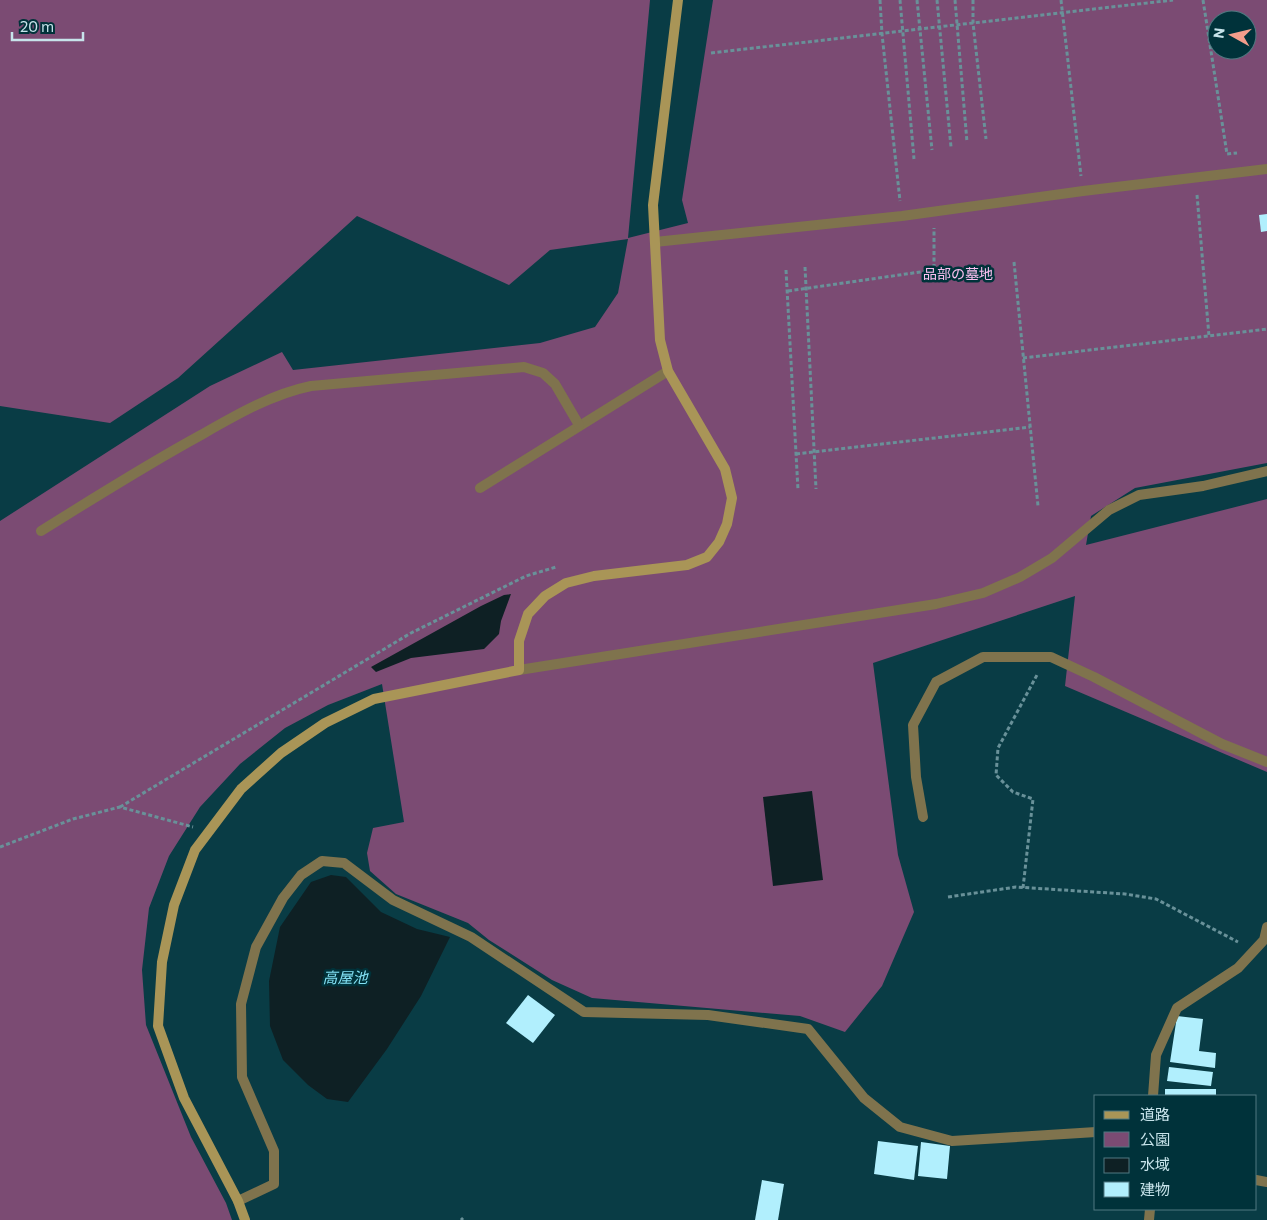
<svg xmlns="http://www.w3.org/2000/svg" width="1267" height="1220" font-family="Commissioner,'Noto Sans JP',sans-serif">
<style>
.green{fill:#7b4b73;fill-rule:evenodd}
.water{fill:#0e2024}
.building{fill:#b1effd}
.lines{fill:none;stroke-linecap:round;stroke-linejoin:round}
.path{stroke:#699199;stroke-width:3;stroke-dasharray:4 2.5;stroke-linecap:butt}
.lane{stroke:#7f734d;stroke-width:10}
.street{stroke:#7f734d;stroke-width:10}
.secondary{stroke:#a99557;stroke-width:10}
.labels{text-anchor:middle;stroke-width:5;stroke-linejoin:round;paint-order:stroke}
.park-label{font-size:14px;fill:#fcc0f1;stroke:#00323a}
.water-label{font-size:15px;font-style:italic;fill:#83e2f5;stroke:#00323a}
</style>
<rect width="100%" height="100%" fill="#093c45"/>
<path class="green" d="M0 0H650L628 238 688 223 682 200 713 0H1267V463L1135 488 1091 516 1086 545 1267 499V772L1065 686 1075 596 873 663 898 855 914 912 882 986 845 1032 800 1016 592 998 552 980 489 940 468 923 396 894 370 871 367 853 373 828 404 822 382 684 328 705 285 728 240 764 200 807 169 856 149 908 142 970 146 1025 191 1137 226 1203 232 1220H0V521L210 386 282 352 293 370 540 343 595 327 618 293 628 239 550 250 509 285 357 216 178 378 110 423 0 406ZM1217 20H1247V50H1217Z"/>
<g class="water">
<path d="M511 594 501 621 499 634 484 649 411 658 376 672 371 667 481 606 504 595Z"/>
<path d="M812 791 823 880 773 886 763 797Z"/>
<path d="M331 875 346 877 381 912 417 929 450 937 421 996 387 1049 348 1102 327 1099 308 1085 283 1060 270 1026 269 981 280 927 311 882Z"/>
</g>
<g class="building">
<path d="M1267 214V231L1261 232 1259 215Z"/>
<path d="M528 995 555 1015 533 1043 506 1023Z"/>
<path d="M1177 1016 1203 1019 1199 1051 1216 1053 1215 1068 1170 1062Z"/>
<path d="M1169 1067 1213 1072 1211 1086 1167 1081Z"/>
<rect x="1165" y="1089" width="51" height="7"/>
<path d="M878 1141 918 1146 914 1180 874 1174Z"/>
<path d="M921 1142 950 1146 947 1179 918 1176Z"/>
<path d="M762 1180 784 1184 778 1220H755Z"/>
</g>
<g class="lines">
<g class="path">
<path d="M880 0 882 34 900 201"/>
<path d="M900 0 914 159"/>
<path d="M917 0 932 150"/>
<path d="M937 0 951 147"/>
<path d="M955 0 967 142"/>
<path d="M973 0V23L986 139"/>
<path d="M1061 0 1081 176"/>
<path d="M1203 0 1227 154 1237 153"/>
<path d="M711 53 1173 0"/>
<path d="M1197 195 1209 336"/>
<path d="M1014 262 1038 506"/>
<path d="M805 267 816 489"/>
<path d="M786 270 798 490"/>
<path d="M788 291 934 270V228"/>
<path d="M1023 358 1267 329"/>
<path d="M796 454 1030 427"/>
<path d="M120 807 411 633 526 576 556 567"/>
<path d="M0 847 73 819 120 807 193 827"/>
<path d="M1023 888 1033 799 1013 792 996 775 998 748 1038 673"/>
<path d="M948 897 1016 887 1125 894 1156 899 1238 942"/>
<path d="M461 1218 463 1220"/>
</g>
<g class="lane">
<path d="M655 242 902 216 1083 191 1267 169"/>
<path d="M480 488 668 371"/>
<path d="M41 531C94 498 146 465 201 435 236 415 272 394 311 386L524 367 543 373 555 384 579 425"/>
</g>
<g class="street">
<path d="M519 670 936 604 983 593 1020 577 1052 558 1109 510 1139 495 1203 486 1267 471"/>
<path d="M923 817 916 777 913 725 936 682 983 657H1051L1094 677 1222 744 1267 762"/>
<path d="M1153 1096 1156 1055 1177 1008 1238 968 1264 940 1267 927"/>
<path d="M1256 1180 1267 1182"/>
<path d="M238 1201 274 1184V1151L242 1077 241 1004 256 947 283 898 301 875 322 861 344 863 393 900 471 937 584 1012 708 1015 808 1029 864 1098 900 1127 952 1141 1096 1132"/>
<path d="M1149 1220 1150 1209"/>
</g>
<path class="secondary" d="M245 1220 238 1201 184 1098 158 1026 162 962 174 905 195 850 241 789 281 753 325 723 374 699 519 670V641L528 614 545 596 566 583 594 576 687 565 707 557 719 542 727 524 732 498 725 469 668 371 660 340 653 205 678 0"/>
</g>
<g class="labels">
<g class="park-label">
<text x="958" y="279">品部の墓地</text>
</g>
<g class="water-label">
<text x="345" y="983">高屋池</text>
</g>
</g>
<rect x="1094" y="1095" width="162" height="115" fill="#00323a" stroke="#507981"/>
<rect x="1104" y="1111" width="25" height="8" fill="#a99557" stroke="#507981"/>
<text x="1140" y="1120" font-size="15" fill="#c7e4eb">道路</text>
<rect x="1104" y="1132" width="25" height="15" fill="#7b4b73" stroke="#507981"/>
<text x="1140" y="1145" font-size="15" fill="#c7e4eb">公園</text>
<rect x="1104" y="1158" width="25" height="15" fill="#0e2024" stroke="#507981"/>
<text x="1140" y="1170" font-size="15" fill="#c7e4eb">水域</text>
<rect x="1104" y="1182" width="25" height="15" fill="#b1effd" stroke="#507981"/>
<text x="1140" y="1195" font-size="15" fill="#c7e4eb">建物</text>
<g transform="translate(1232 35) rotate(278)"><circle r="24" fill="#00323a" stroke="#507981"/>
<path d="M0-4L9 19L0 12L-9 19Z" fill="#f49d8b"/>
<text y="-8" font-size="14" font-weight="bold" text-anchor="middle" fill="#c7e4eb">N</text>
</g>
<path d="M12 32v8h71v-8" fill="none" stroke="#c7e4eb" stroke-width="2.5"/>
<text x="20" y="32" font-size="15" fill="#c7e4eb" stroke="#00323a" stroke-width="4" paint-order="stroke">20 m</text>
</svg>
